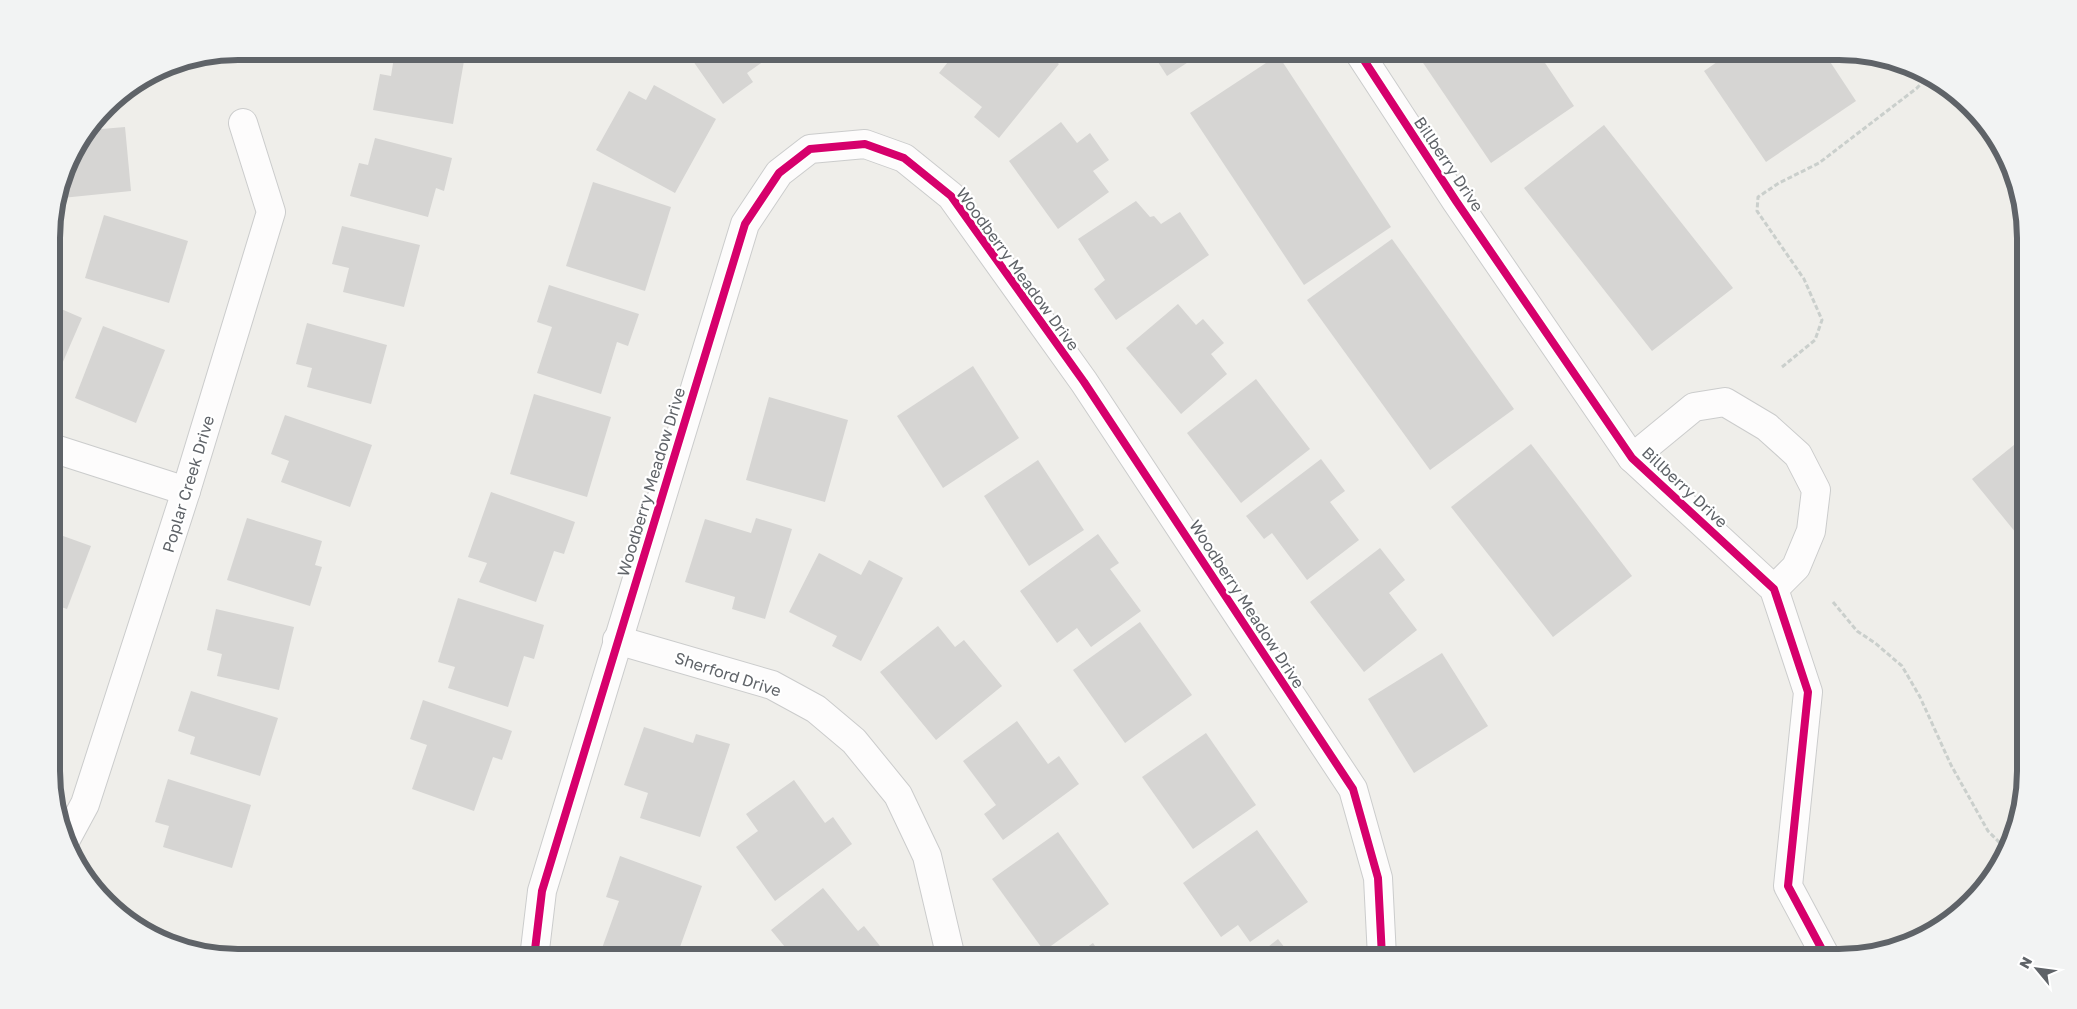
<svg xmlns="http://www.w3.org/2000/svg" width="2077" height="1009" font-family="'Golos Text',sans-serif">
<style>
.building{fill:#d6d5d3}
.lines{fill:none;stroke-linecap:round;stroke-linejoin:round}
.minor-casing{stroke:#cbcccc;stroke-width:30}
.path{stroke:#cacfcc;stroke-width:3;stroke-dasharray:5 2.5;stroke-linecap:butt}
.minor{stroke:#fdfcfc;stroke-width:28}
.cycleway-casing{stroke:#fff;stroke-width:11}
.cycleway{stroke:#d6006c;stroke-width:8}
.labels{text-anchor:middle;stroke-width:4.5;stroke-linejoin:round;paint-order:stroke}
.street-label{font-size:16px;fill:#5f6368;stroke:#fff}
.rim{fill:none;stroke:#5f6368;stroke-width:6}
</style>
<rect width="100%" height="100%" fill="#efeeea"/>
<g class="building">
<path d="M395 51H410L464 61 453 124 373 110 380 74 391 76Z"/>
<path d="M686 51H778L747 73 753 82 723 104Z"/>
<path d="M873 51H907V63L873 62Z"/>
<path d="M957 51H1043L1059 64 999 138 974 117 982 107 939 73Z"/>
<path d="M1151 51H1205L1167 76Z"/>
<path d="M1415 51H1537L1574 106 1491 163Z"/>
<path d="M1733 51H1823L1856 101 1766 162 1704 71Z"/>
<path d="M1278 55 1391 227 1304 285 1190 113Z"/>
<path d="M654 85 716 119 675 193 596 150 629 91 646 100Z"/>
<path d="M128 89 124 97 119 95Z"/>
<path d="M1061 122 1077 143 1090 133 1109 160 1093 171 1109 192 1058 229 1009 161Z"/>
<path d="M1604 125 1733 288 1652 351 1524 188Z"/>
<path d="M125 127 131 191 62 198 61 190 70 156 90 130Z"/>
<path d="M375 138 452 158 444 191 436 188 428 217 350 196 359 163 368 165Z"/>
<path d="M593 182 671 207 645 291 566 266Z"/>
<path d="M1136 201 1150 217 1154 216 1161 224 1180 212 1209 255 1116 320 1094 289 1105 280 1078 239Z"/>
<path d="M104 215 188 241 169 303 85 278Z"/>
<path d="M342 226 420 245 404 307 343 292 349 268 332 264Z"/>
<path d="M1392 239 1514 409 1430 470 1307 300Z"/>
<path d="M549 285 639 314 628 346 617 342 601 394 537 373 552 327 537 322Z"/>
<path d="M1178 304 1196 325 1203 319 1224 343 1211 354 1227 374 1181 414 1126 348Z"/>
<path d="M52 305 82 318 52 387Z"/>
<path d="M307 323 387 345 371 404 307 387 312 368 296 364Z"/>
<path d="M103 326 165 350 136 423 75 398Z"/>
<path d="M973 366 1019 438 943 488 897 416Z"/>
<path d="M1256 379 1310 449 1241 503 1187 433Z"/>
<path d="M534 394 611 417 587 497 510 474Z"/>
<path d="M769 397 848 420 825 502 746 480Z"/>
<path d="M285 415 372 445 350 507 281 482 289 461 271 454Z"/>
<path d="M2025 436V544L1972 479Z"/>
<path d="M1531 444 1632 576 1553 637 1451 507Z"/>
<path d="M1321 459 1345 491 1330 502 1359 540 1307 580 1272 533 1264 539 1246 516Z"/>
<path d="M1038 460 1084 530 1029 566 984 496Z"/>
<path d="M491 492 575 522 564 554 554 551 536 602 479 582 487 563 468 557Z"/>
<path d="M247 518 322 541 315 565 322 567 310 606 227 580Z"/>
<path d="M756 518 792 529 765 619 732 609 735 597 685 582 705 519 751 533Z"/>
<path d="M52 532 91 546 67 609 52 604Z"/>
<path d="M1098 534 1119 563 1110 569 1141 611 1091 647 1077 628 1057 643 1020 591Z"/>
<path d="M1380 548 1405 580 1389 593 1417 630 1364 672 1310 602Z"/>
<path d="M819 553 861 575 869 560 903 578 861 661 832 646 837 636 789 612Z"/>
<path d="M458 598 544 625 534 659 524 656 508 707 448 688 455 667 438 662Z"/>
<path d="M216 609 294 627 279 690 217 676 222 654 207 650Z"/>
<path d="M1140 622 1192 695 1125 743 1073 670Z"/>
<path d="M938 626 955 647 964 640 1002 686 936 740 880 672Z"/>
<path d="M53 649 62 652 53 678Z"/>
<path d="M1442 653 1488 726 1414 773 1368 699Z"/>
<path d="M191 691 278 718 260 776 190 754 195 737 178 731Z"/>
<path d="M423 700 512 731 502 760 493 757 474 811 412 789 427 745 410 739Z"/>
<path d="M1017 721 1048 764 1059 756 1079 784 1003 840 984 814 996 805 963 761Z"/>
<path d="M644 727 693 743 696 734 730 744 700 837 640 818 648 793 624 785Z"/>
<path d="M1206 733 1256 805 1193 849 1142 777Z"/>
<path d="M168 779 251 805 232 868 163 847 169 826 155 822Z"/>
<path d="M794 780 825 823 833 817 852 844 775 901 736 847 758 831 746 814Z"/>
<path d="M1257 830 1308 902 1250 942 1238 925 1221 937 1183 883Z"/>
<path d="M1058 832 1109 904 1044 951 992 879Z"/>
<path d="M620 856 702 886 676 958H619L601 951 619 901 606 897Z"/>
<path d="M823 888 858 931 864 926 884 951 876 958H794L771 930Z"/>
<path d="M1278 939 1292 957 1254 958Z"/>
<path d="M1093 943 1103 958H1072Z"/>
</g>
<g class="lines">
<defs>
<g id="minor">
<path d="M1358 51 1456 201 1632 458 1774 589 1808 692 1788 886 1826 957"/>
<path d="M52 448 186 491"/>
<path d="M1632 458 1694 407 1725 402 1767 427 1798 455 1816 490 1811 531 1796 567 1774 589"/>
<path d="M617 640 772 685 816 709 854 741 898 795 927 856 951 958"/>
<path d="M65 841 85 804 186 491 271 212 243 123"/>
<path d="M534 958 542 891 745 224 779 173 810 149 865 144 904 158 951 196 1084 382 1353 789 1378 878 1382 957"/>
</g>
</defs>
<use href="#minor" class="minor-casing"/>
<g class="path">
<path d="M1782 367 1815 340 1822 320 1804 279 1757 211 1758 197 1779 183 1819 163 1917 88 1928 76"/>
<path d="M1833 602 1857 631 1875 643 1902 666 1920 697 1951 765 1988 831 2007 850"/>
</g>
<use href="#minor" class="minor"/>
<defs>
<g id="cycleway">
<path d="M1358 51 1456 201 1632 458 1774 589 1808 692 1788 886 1826 957"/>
<path d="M534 958 542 891 745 224 779 173 810 149 865 144 904 158 951 196 1084 382 1353 789 1378 878 1382 957"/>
</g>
</defs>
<use href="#cycleway" class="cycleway-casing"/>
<use href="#cycleway" class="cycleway"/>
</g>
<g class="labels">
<g class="street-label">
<text transform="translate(1449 164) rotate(56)" y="6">Billberry Drive</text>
<text transform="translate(1018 269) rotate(54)" y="6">Woodberry Meadow Drive</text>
<text transform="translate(651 482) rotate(-73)" y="6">Woodberry Meadow Drive</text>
<text transform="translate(188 484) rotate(-73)" y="6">Poplar Creek Drive</text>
<text transform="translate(1685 487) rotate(43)" y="6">Billberry Drive</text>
<text transform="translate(1247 604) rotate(57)" y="6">Woodberry Meadow Drive</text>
<text transform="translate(728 674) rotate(18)" y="6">Sherford Drive</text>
</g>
</g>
<path d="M0 0H2077V1009H0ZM238 60H1839A178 178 0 0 1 2017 238V771A178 178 0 0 1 1839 949H238A178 178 0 0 1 60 771V238A178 178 0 0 1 238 60Z" fill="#f2f3f3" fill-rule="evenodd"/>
<path class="rim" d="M238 60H1839A178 178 0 0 1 2017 238V771A178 178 0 0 1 1839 949H238A178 178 0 0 1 60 771V238A178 178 0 0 1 238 60Z"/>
<g transform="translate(2037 969) rotate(299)" stroke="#ffffff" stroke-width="4" paint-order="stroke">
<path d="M0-4L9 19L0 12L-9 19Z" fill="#5f6368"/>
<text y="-8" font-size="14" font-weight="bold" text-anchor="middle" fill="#5f6368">N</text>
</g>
</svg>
